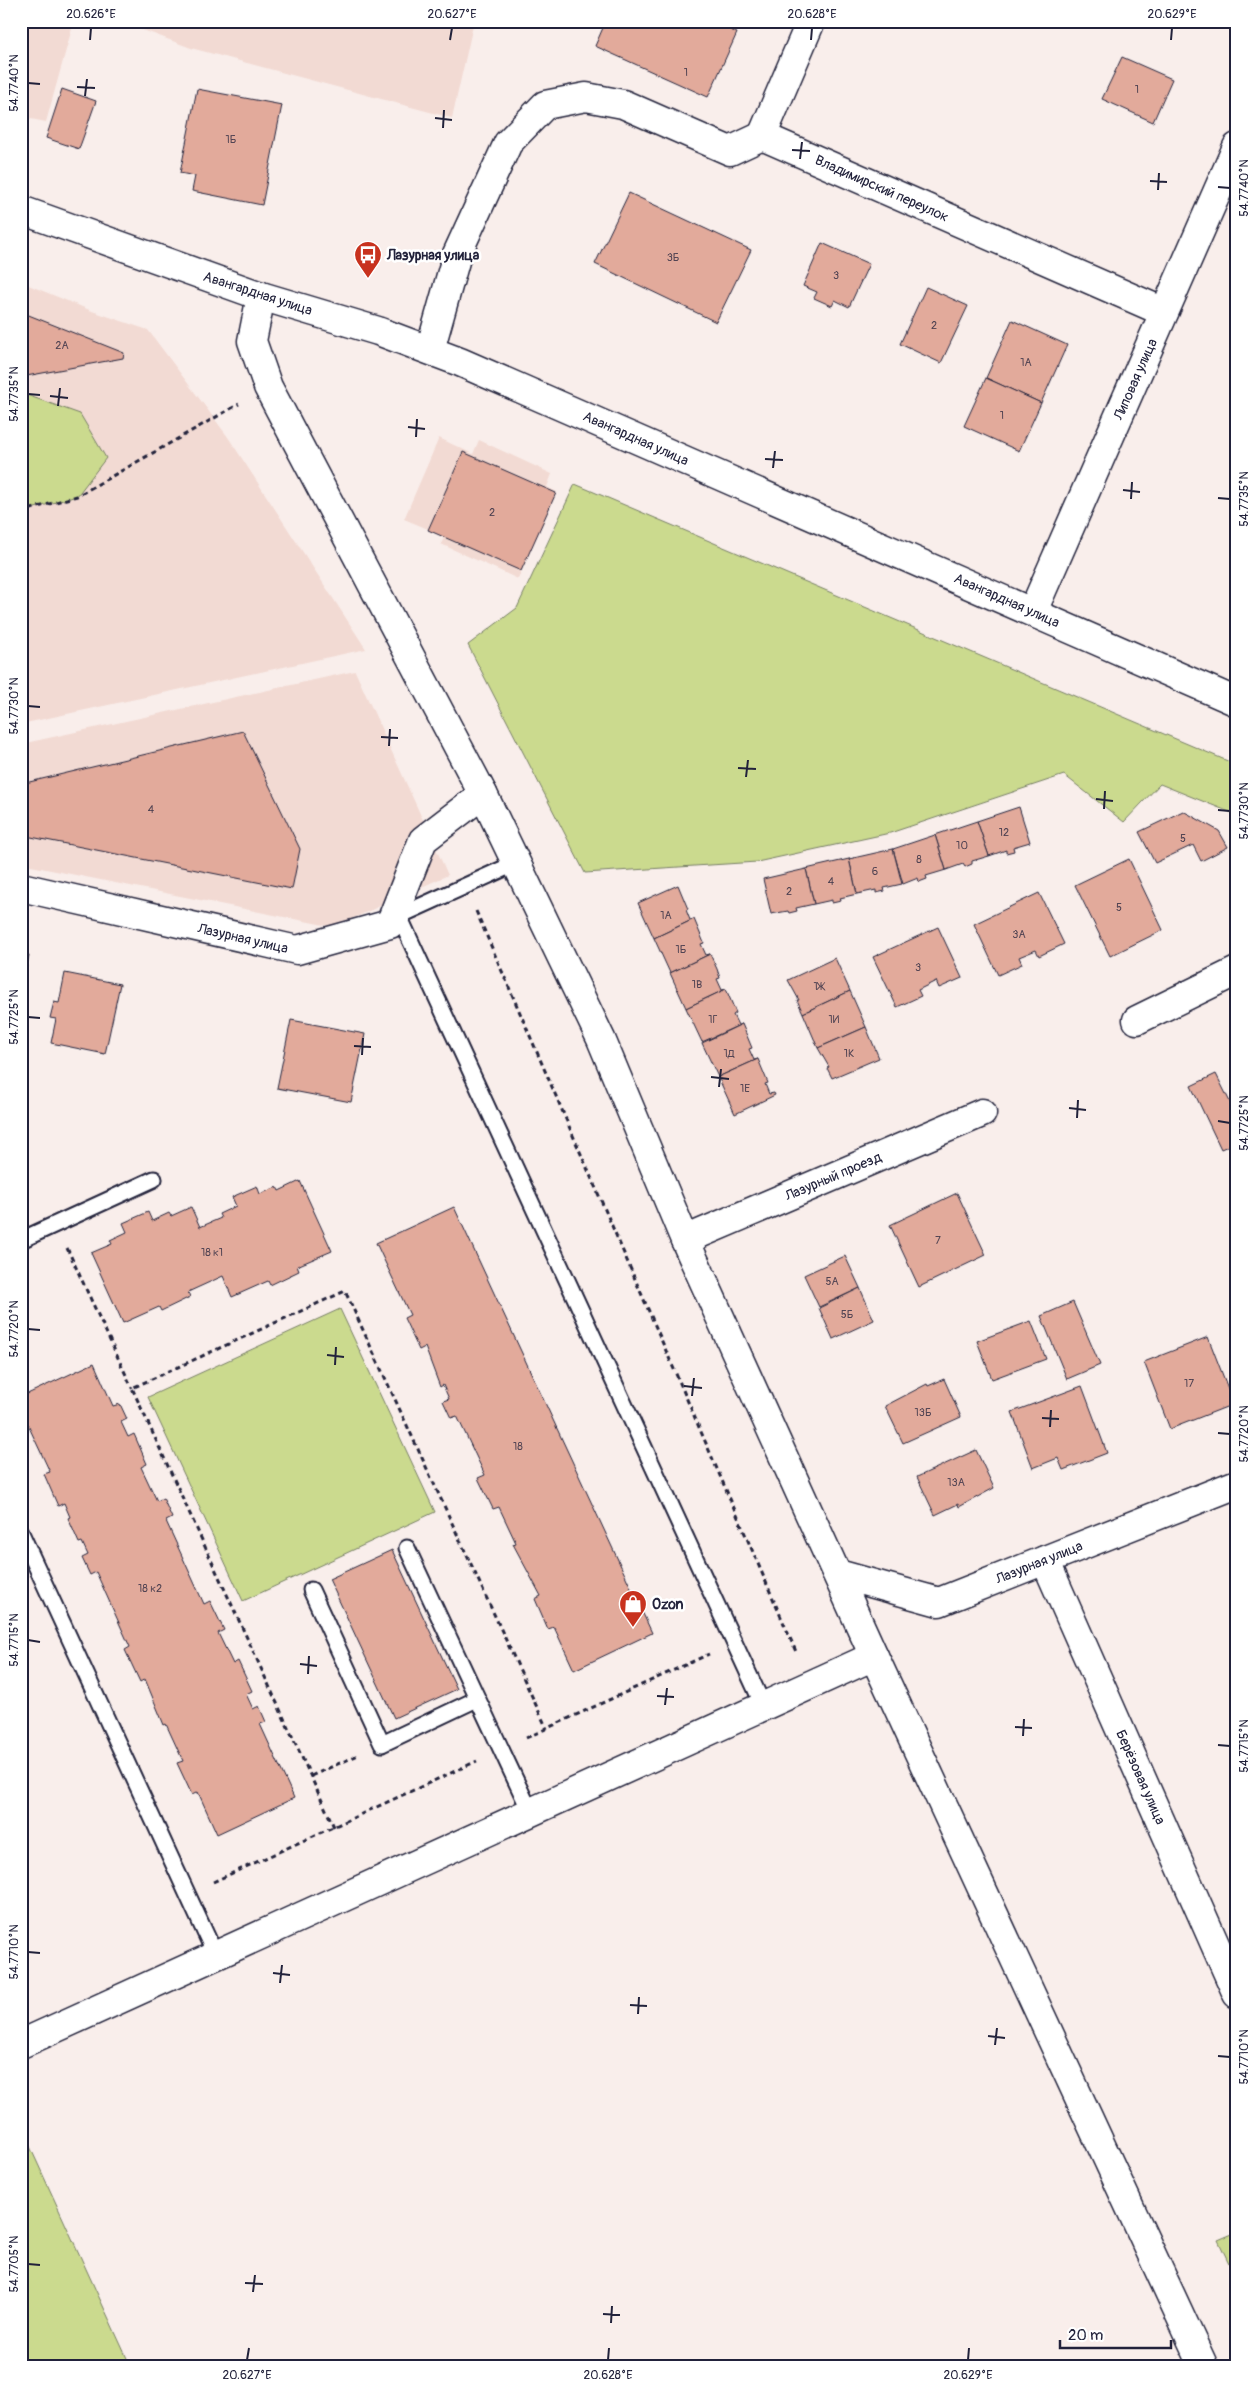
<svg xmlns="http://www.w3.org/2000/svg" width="1258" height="2388" font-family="Pangolin,sans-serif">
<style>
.built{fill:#f2dad3}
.green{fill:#cbda8e;stroke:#767e64}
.building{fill:#e2aa9b;stroke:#22223b}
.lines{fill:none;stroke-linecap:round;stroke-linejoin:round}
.service-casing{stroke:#22223b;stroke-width:19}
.minor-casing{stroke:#22223b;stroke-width:31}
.secondary-casing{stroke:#22223b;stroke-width:31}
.path{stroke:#22223b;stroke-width:3;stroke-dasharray:5 4;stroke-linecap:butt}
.service{stroke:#fff;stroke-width:15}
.minor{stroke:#fff;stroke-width:28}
.secondary{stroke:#fff;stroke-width:28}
.ticks{fill:none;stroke:#22223b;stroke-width:2}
.labels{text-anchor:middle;stroke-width:5;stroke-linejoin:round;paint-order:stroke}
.number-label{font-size:11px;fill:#524453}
.street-label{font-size:14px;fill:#22223b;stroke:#fff}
.poi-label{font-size:14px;font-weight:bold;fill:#22223b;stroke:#fff;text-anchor:start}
.neatline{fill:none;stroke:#22223b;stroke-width:2}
.ticks-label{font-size:12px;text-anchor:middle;fill:#22223b}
</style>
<rect width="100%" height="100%" fill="#f9eeeb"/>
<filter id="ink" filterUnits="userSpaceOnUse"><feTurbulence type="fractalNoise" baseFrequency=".02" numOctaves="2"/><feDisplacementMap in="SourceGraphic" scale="10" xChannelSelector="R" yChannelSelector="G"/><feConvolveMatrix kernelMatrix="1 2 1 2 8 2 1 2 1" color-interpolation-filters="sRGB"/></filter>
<g filter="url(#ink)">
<g class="built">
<path d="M21 21H74L46 122 21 117Z"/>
<path d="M119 21H474L452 118 191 48Z"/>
<path d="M21 282 92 311 148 330 228 437 366 649 21 724Z"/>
<path d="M439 438 473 454 479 440 552 474 547 487 557 492 518 579 441 544 445 536 404 519Z"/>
<path d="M355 671 448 875 334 927 21 864V744Z"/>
</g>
<g class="green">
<path d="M21 393 80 414 106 458 77 496 21 512Z"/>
<path d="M575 484 1237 765V815L1160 784 1124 822 1064 775 890 833 757 862 585 873 468 645 517 608Z"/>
<path d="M340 1309 435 1512 243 1601 148 1397Z"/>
<path d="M26 2138 131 2367H21V2140Z"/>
<path d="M1237 2232V2280L1218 2240Z"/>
</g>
<g class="building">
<path d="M606 21H712L737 33 708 97 595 46Z"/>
<path d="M1122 57 1172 79 1153 122 1102 99Z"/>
<path d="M62 89 96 101 79 149 46 138Z"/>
<path d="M197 89 282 105 262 205 192 191 195 176 180 173Z"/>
<path d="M629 193 751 250 716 322 595 264Z"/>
<path d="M822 243 869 264 849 307 835 300 832 306 814 298 817 292 803 286Z"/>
<path d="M926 287 968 306 941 363 900 344Z"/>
<path d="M21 312 124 353 123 358 21 377Z"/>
<path d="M1012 320 1067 345 1041 403 986 378Z"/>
<path d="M986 378 1041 403 1019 451 964 426Z"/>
<path d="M463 452 556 493 521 571 428 530Z"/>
<path d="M243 731 300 849 292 889 21 835V784Z"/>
<path d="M1019 807 1030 842 1013 847 1014 851 1006 853V850L989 856 977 821Z"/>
<path d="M1183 811 1219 831 1228 847 1201 861 1193 845 1155 863 1139 832Z"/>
<path d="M977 821 989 856 972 861V864L965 867 963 864 946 870 935 835Z"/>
<path d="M935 835 946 870 926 876 927 879 919 882 918 878 903 884 893 849Z"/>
<path d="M893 849 902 884 884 888 885 891 876 893V890L857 894 849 859Z"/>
<path d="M849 859 857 894 840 898 841 901 832 903V900L814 904 806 869Z"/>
<path d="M1129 859 1163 930 1110 956 1075 885Z"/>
<path d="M806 869 814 904 796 908 797 911 789 913 788 911 771 914 763 879Z"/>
<path d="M678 885 688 909 686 910 690 920 694 919 654 938 638 903Z"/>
<path d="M1039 893 1064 944 1039 956 1036 950 1019 957 1022 964 998 975 974 924Z"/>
<path d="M694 919 704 943 701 944 706 955 710 954 670 973 654 938Z"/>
<path d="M938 927 962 978 939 988 936 981 918 990 921 996 897 1007 873 957Z"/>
<path d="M21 953 29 955 21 994Z"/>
<path d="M710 954 717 969 720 978 717 979 722 990 726 989 686 1008 670 973Z"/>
<path d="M835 958 850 991 803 1013 797 1000H799L788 980Z"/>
<path d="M65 973 120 984 105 1054 51 1043 56 1019 50 1018 54 1002 59 1003Z"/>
<path d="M726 989 736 1013 733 1015 738 1025 742 1024 702 1042 686 1008Z"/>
<path d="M850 991 866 1027 818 1048 803 1013Z"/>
<path d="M291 1020 365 1034 351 1102 277 1088Z"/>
<path d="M742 1024 752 1048 749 1049 754 1060 758 1059 718 1077 702 1043Z"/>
<path d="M866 1027 879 1058 832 1078 827 1068 829 1067 818 1048Z"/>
<path d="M758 1059 768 1083 765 1084 769 1094 774 1093 775 1095 735 1114 718 1077Z"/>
<path d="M1216 1074 1231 1104 1237 1102V1142L1221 1149 1191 1086Z"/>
<path d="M300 1181 332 1251 297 1266 299 1271 270 1285 268 1281 232 1297 223 1276 188 1292 190 1297 161 1311 159 1307 123 1323 91 1253 112 1244 110 1240 127 1232 123 1223 148 1212 152 1221 169 1213 171 1216 191 1207 200 1227 221 1218 219 1214 236 1206 232 1197 257 1186 260 1194 277 1187 279 1191Z"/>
<path d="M957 1193 986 1255 919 1287 890 1225Z"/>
<path d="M454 1207 652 1633 574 1670 554 1627 548 1629 535 1599 541 1596 513 1544 516 1543 499 1507 493 1509 478 1478 485 1475 457 1416 451 1418 443 1401 449 1399 443 1385 440 1387 425 1347 419 1350 404 1318 410 1315 376 1243Z"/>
<path d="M845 1256 860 1288 819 1307 804 1275Z"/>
<path d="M860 1288 874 1320 833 1339 819 1308Z"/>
<path d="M1073 1302 1100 1365 1067 1379 1041 1316Z"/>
<path d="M1031 1321 1046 1359 992 1379 977 1341Z"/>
<path d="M1208 1337 1234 1404 1170 1429 1144 1362Z"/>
<path d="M94 1363 113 1406 120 1404 127 1419 121 1422 128 1437 134 1434 147 1464 141 1467 157 1501 163 1498 172 1518 166 1521 204 1604 210 1601 224 1630 218 1633 233 1664 238 1661 252 1691 246 1694 253 1709 259 1706 266 1722 260 1724 294 1798 217 1834 198 1792 192 1795 177 1763 183 1761 166 1724 164 1725 145 1679 140 1682 125 1650 130 1647 96 1572 90 1575 82 1558 88 1555 82 1542 79 1543 68 1518 70 1517 64 1503 58 1506 44 1474 50 1472 21 1410V1397Z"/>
<path d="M944 1379 961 1417 903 1443 885 1406 927 1384 928 1386Z"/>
<path d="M1082 1386 1107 1453 1063 1470 1058 1458 1033 1468 1012 1412Z"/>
<path d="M976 1450 994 1488 959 1507 958 1504 935 1515 917 1477Z"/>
<path d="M392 1550 457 1689 394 1718 329 1579Z"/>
</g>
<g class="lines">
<defs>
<g id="service">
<path d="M516 863 399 916 763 1705"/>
<path d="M21 1240 154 1179"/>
<path d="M21 1533 215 1954"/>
<path d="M407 1548 530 1811"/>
<path d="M311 1590 382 1744 477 1699"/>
</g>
<g id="minor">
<path d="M762 136 811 21"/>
<path d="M261 296 252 341 268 387 483 794 601 1039 685 1240 874 1656 1204 2367"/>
<path d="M430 350 457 254 508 143 545 105 586 97 623 104 730 151 762 136 1164 312"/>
<path d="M1033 611 1237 147"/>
<path d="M21 887 297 950 390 924 423 840 483 794"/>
<path d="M1137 1020 1237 971"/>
<path d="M685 1240 982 1113"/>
<path d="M1045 1560 1237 1994"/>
<path d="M838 1574 939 1602 1237 1484"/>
<path d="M21 2044 874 1656"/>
</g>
<path id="secondary" d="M21 210 261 296 378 331 460 362 1237 702"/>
</defs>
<use href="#service" class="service-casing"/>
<use href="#minor" class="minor-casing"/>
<use href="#secondary" class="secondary-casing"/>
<g class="path">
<path d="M21 512 77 496 239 404"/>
<path d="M476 911 797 1654"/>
<path d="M67 1248 132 1388"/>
<path d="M526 1738 709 1654"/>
<path d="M311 1776 358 1755"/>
<path d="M334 1827 132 1388 345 1291 547 1729"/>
<path d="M213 1882 477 1761"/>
</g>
<use href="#service" class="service"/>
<use href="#minor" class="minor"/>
<use href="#secondary" class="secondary"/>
</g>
</g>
<path class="ticks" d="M90 40 91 28M450 40 452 28M811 40 812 28M1171 40 1172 28M28 83 40 84M77 87 95 88M85 96 87 79M435 118 452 120M443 128 444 110M792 150 810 151M800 159 802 142M1150 181 1167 182M1218 187 1230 188M1158 190 1159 173M28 394 40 395M50 396 68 398M58 406 60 388M408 427 425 429M416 437 417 419M765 459 783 460M773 468 775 451M1123 490 1140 492M1218 498 1230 499M1131 499 1132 482M28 706 40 707M381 737 398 738M389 746 390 729M738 768 756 769M746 777 748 760M1096 799 1113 801M1104 809 1105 791M1218 810 1230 811M28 1017 40 1018M354 1046 371 1047M362 1055 363 1038M711 1077 729 1079M719 1087 721 1069M1069 1108 1086 1110M1077 1118 1078 1100M1218 1121 1230 1123M28 1329 40 1330M327 1355 344 1357M335 1365 336 1347M684 1386 702 1388M692 1396 694 1378M1042 1418 1059 1419M1050 1427 1051 1410M1218 1433 1230 1434M28 1640 40 1642M300 1664 317 1666M308 1674 309 1656M657 1696 674 1697M665 1705 667 1688M1015 1727 1032 1728M1023 1736 1024 1719M1218 1745 1230 1746M28 1952 40 1953M273 1973 290 1975M280 1983 282 1965M630 2005 647 2006M638 2014 639 1997M988 2036 1005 2038M995 2045 997 2028M1218 2056 1230 2057M28 2264 40 2265M245 2283 263 2284M253 2292 255 2275M603 2314 620 2315M611 2323 612 2306M247 2360 249 2348M608 2360 609 2348M968 2360 969 2348"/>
<defs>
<symbol id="bus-pin" viewBox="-11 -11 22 30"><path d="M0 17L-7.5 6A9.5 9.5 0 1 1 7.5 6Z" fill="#c8321e" stroke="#fff"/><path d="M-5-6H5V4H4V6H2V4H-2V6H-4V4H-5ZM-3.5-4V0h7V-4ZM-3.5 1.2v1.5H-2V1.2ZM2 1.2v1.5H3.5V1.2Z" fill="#fff"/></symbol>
<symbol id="shop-pin" viewBox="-11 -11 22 30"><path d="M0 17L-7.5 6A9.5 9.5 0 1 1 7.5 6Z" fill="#c8321e" stroke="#fff"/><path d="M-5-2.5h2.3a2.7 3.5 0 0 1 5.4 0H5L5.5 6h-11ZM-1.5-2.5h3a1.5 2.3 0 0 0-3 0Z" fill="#fff"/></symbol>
</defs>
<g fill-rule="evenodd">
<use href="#bus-pin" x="352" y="239" width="32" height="43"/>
<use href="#shop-pin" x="617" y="1588" width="32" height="43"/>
</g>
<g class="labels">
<g class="number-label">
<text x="686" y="76">1</text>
<text x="1137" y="93">1</text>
<text x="231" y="143">1Б</text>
<text x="673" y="261">3Б</text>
<text x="836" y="279">3</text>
<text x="934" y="329">2</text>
<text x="62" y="349">2А</text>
<text x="1026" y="366">1А</text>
<text x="1002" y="419">1</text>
<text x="492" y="516">2</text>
<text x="151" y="813">4</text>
<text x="1004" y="836">12</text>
<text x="1183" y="842">5</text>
<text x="962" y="849">10</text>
<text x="919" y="863">8</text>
<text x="875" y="875">6</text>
<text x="831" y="885">4</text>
<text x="789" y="895">2</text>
<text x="1119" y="911">5</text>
<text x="666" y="919">1А</text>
<text x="1019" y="938">3А</text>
<text x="681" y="953">1Б</text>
<text x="918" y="971">3</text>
<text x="697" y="988">1В</text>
<text x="819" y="990">1Ж</text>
<text x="713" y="1023">1Г</text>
<text x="834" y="1023">1И</text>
<text x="729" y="1057">1Д</text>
<text x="849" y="1057">1К</text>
<text x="745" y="1092">1Е</text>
<text x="938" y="1244">7</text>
<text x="212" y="1256">18 к1</text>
<text x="832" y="1285">5А</text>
<text x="847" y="1318">5Б</text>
<text x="1189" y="1387">17</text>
<text x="923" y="1416">13Б</text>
<text x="518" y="1450">18</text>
<text x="956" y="1486">13А</text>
<text x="150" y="1592">18 к2</text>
</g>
<g class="street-label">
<text transform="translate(882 188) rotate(24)" y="5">Владимирский переулок</text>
<text transform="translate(258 293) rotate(18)" y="5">Авангардная улица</text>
<text transform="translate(1135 379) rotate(-66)" y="5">Липовая улица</text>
<text transform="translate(636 438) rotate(24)" y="5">Авангардная улица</text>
<text transform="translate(1007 600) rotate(24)" y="5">Авангардная улица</text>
<text transform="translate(243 938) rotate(13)" y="5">Лазурная улица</text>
<text transform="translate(833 1176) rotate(-23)" y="5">Лазурный проезд</text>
<text transform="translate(1039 1562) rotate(-22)" y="5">Лазурная улица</text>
<text transform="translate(1141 1777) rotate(66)" y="5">Берёзовая улица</text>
</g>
<g class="poi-label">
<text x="387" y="260">Лазурная улица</text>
<text x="652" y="1609">Ozon</text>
</g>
</g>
<rect width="1258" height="2388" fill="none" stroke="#fff" stroke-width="55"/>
<path d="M1060 2340v8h111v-8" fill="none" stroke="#22223b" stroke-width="2.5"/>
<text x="1068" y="2340" font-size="15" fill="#22223b" stroke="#ffffff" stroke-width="4" paint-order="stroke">20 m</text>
<rect x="28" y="28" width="1202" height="2332" class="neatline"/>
<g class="ticks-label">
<text x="91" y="18">20.626°E</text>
<text x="452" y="18">20.627°E</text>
<text x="812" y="18">20.628°E</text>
<text x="1172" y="18">20.629°E</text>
<text transform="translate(14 83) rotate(-90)" y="4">54.7740°N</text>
<text transform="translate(1244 188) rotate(-90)" y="4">54.7740°N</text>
<text transform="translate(14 394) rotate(-90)" y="4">54.7735°N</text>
<text transform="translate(1244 499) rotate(-90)" y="4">54.7735°N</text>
<text transform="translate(14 706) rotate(-90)" y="4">54.7730°N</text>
<text transform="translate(1244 811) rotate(-90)" y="4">54.7730°N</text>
<text transform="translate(14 1017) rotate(-90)" y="4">54.7725°N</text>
<text transform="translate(1244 1123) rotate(-90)" y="4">54.7725°N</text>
<text transform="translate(14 1329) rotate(-90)" y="4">54.7720°N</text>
<text transform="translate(1244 1434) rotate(-90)" y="4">54.7720°N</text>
<text transform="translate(14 1640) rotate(-90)" y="4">54.7715°N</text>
<text transform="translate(1244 1746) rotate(-90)" y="4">54.7715°N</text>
<text transform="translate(14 1952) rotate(-90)" y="4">54.7710°N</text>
<text transform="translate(1244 2057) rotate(-90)" y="4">54.7710°N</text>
<text transform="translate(14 2264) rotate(-90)" y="4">54.7705°N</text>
<text x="247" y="2379">20.627°E</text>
<text x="608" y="2379">20.628°E</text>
<text x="968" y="2379">20.629°E</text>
</g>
</svg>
